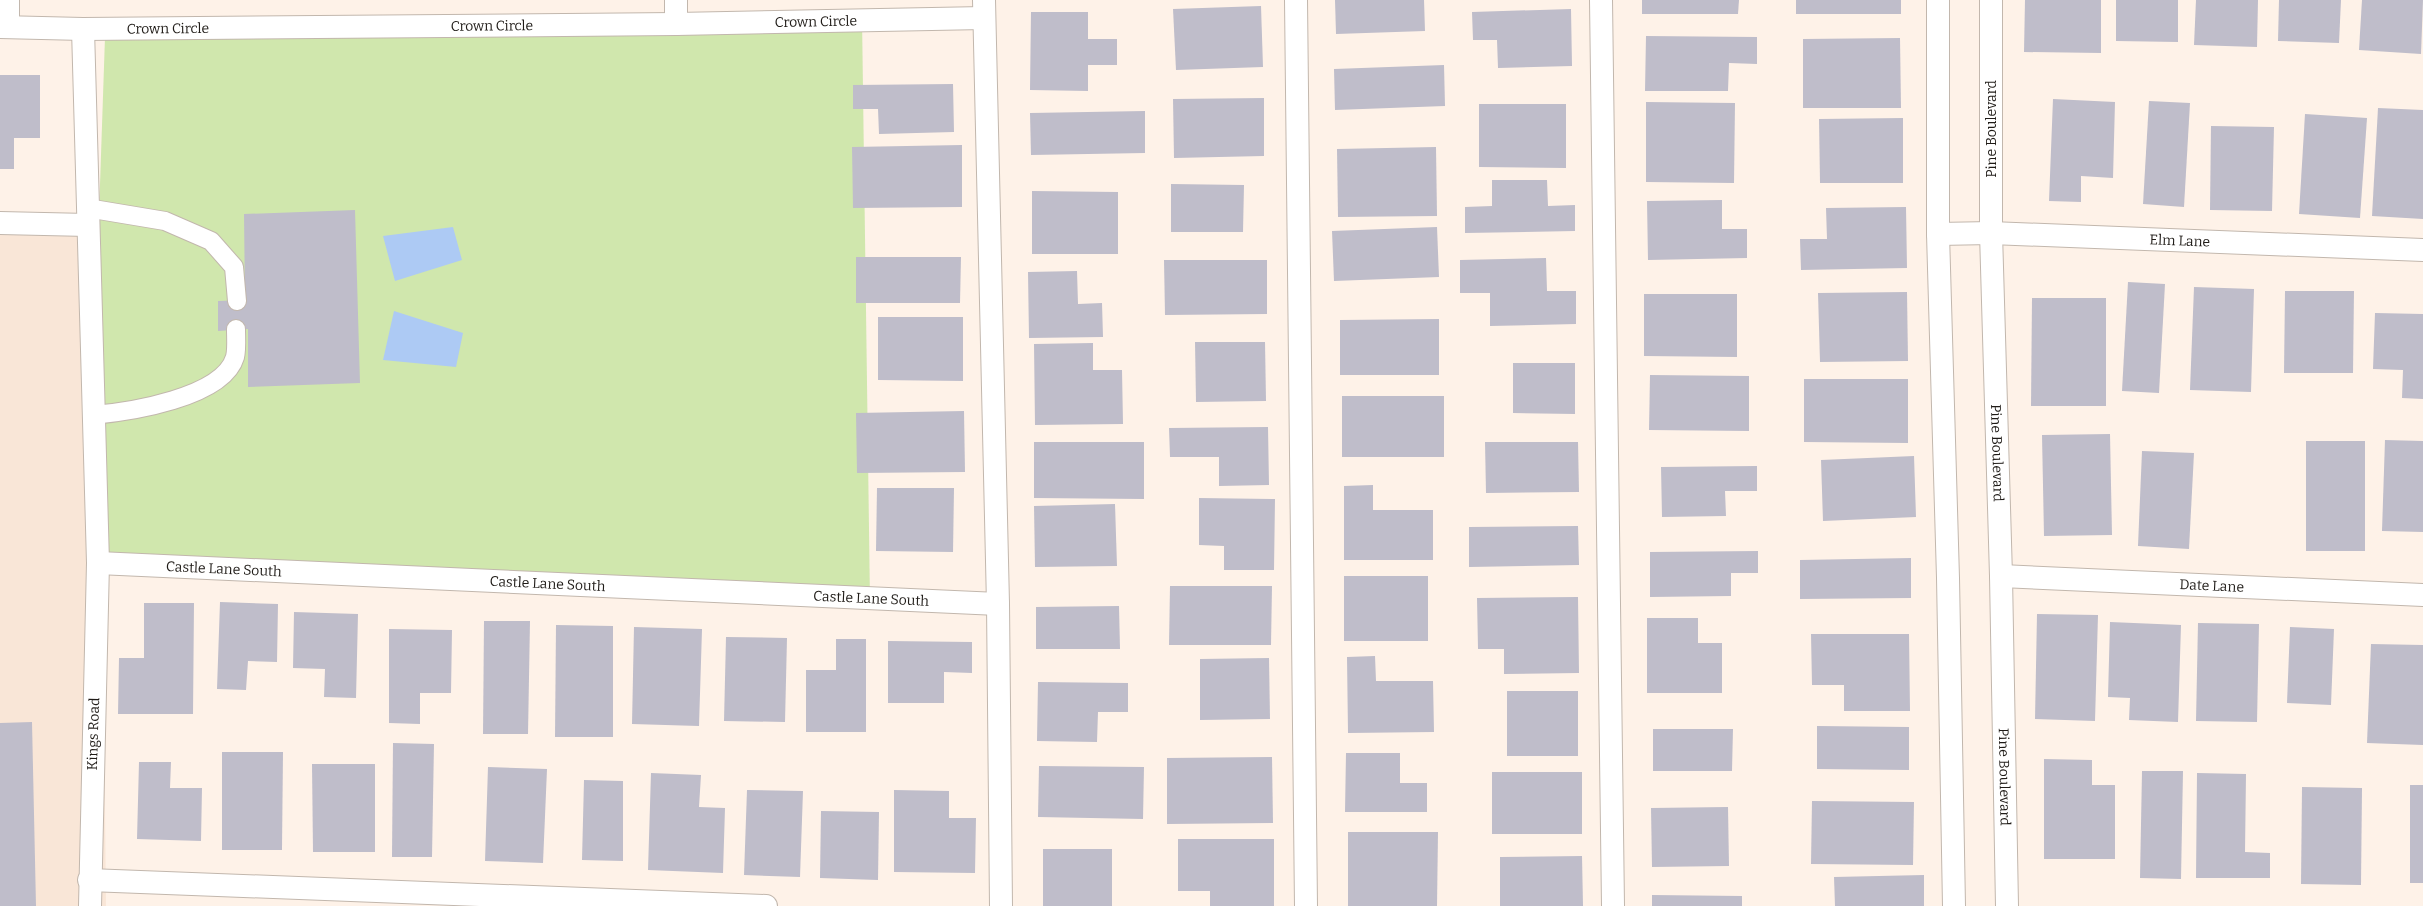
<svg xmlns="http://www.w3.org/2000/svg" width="2423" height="906" font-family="Bitter,serif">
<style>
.built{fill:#f9e6d7}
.green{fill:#d0e7ad}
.water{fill:#adcaf4}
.building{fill:#bfbdca}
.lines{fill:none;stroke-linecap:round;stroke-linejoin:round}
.lane-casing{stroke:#c2b7ad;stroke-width:20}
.street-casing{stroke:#c2b7ad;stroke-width:24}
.lane{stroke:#fff;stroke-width:18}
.street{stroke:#fff;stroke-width:22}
.labels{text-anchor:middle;stroke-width:3;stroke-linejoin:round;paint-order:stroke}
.street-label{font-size:14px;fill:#1f1b17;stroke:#fff}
</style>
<rect width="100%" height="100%" fill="#fef2e8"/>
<path class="built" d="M0 212 99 214 106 906H0Z"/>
<path class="green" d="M862 17 870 602 104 568 99 214 105 37Z"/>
<g class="water">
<path d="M453 227 462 260 395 281 383 236Z"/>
<path d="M394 311 463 333 456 367 383 360Z"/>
</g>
<g class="building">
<path d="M1335 0H1424L1425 31 1336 34Z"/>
<path d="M1642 0H1739L1738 14H1642Z"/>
<rect x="1796" y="0" width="105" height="14"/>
<path d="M2025 0H2101V53L2024 52Z"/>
<path d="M2116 0H2178V42L2116 41Z"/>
<path d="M2196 0H2258L2257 47 2194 45Z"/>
<path d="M2279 0H2341L2339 43 2278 41Z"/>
<path d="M2362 0H2423L2421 54 2359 50Z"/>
<path d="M1261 6 1263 67 1176 70 1173 9Z"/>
<path d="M1571 9 1572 66 1498 68 1497 40H1473L1472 12Z"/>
<path d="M1031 12H1088V39H1117V65H1088V91L1030 90Z"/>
<path d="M1646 36 1757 37V64L1729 63 1728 91H1645Z"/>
<path d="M1900 38 1901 108H1803V39Z"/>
<path d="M1444 65 1445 106 1335 110 1334 69Z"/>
<path d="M0 75H40V138H14V169H0Z"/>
<path d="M953 84 954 132 879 134 878 109H853V85Z"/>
<path d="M1264 98V156L1174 158 1173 99Z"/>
<path d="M2053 99 2115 102 2113 178 2081 176V202L2049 201Z"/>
<path d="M2149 101 2190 103 2184 207 2143 204Z"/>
<path d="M1646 102 1735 103 1734 183 1646 182Z"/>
<path d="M1479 104H1566V168L1479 167Z"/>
<path d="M2378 108 2423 110V219L2372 216Z"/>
<path d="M1145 111V153L1031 155 1030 113Z"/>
<path d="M2305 114 2367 118 2360 218 2299 214Z"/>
<path d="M1903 118V183H1820L1819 119Z"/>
<path d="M2211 126 2274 127 2272 211 2210 210Z"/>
<path d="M962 145V207L853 208 852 147Z"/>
<path d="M1436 147 1437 216 1338 217 1337 149Z"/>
<path d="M1492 180H1547L1548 206 1575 205V231L1465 233V207L1492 206Z"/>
<path d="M1171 184 1244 185 1243 232H1171Z"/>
<path d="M1032 191 1118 192V254H1032Z"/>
<path d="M1722 200V229H1747V258L1648 260 1647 201Z"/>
<path d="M1906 207 1907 268 1801 270 1800 239H1827L1826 208Z"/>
<path d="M355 210 360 383 248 387V329L218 331V301L245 300 244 214Z"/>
<path d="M1437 227 1439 277 1334 281 1332 231Z"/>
<path d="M856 257H961L960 303H856Z"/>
<path d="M1546 258 1547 291H1576V324L1490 326V293H1460V260Z"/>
<path d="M1164 260H1267V314L1165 315Z"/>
<path d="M1077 271 1078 304 1102 303 1103 337 1029 338 1028 272Z"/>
<path d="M2128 282 2165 284 2159 393 2122 391Z"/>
<path d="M2194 287 2254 289 2251 392 2190 390Z"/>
<path d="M2285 291H2354L2353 373H2284Z"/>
<path d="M1907 292 1908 361 1820 362 1818 293Z"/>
<path d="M1644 294H1737V357L1644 356Z"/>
<path d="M2032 298H2106V406H2031Z"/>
<path d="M2375 313 2423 314V399L2402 398 2403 370 2373 369Z"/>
<path d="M878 317H963V381L878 380Z"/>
<path d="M1439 319V375H1340V320Z"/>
<path d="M1195 342H1265L1266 401 1196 402Z"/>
<path d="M1093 343V370H1122L1123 424 1035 425 1034 344Z"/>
<path d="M1513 363H1575V414L1513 413Z"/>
<path d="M1650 375 1749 376V431L1649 430Z"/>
<path d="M1804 379H1908V443L1804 442Z"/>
<rect x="1342" y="396" width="102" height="61"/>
<path d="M964 411 965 472 857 473 856 413Z"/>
<path d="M1268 427 1269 485 1219 486V457H1170L1169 428Z"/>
<path d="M2110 434 2112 535 2044 536 2042 435Z"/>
<path d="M2385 440 2423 441V532L2382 531Z"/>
<rect x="2306" y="441" width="59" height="110"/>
<path d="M1034 442H1144V499L1034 498Z"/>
<path d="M1485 442H1578L1579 492 1486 493Z"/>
<path d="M2142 451 2194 453 2189 549 2138 546Z"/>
<path d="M1914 456 1916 517 1823 521 1821 460Z"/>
<path d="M1757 466V491H1725L1726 516 1662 517 1661 467Z"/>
<path d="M1373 485V510H1433V560H1344V486Z"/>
<path d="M877 488H954L953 552 876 551Z"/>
<path d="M1199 498 1275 499 1274 570H1224V546L1199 545Z"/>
<path d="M1115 504 1117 566 1035 567 1034 506Z"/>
<path d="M1578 526 1579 565 1469 567V527Z"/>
<path d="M1758 551V573H1731V596L1650 597V552Z"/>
<path d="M1911 558V598L1800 599V560Z"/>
<rect x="1344" y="576" width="84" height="65"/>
<path d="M1170 586H1272L1271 645H1169Z"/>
<path d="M1578 597 1579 673 1504 674V649H1478L1477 598Z"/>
<path d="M220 602 278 604 277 662 248 661 246 690 217 689Z"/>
<path d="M144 603H194L193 714H118L119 658H144Z"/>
<path d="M1119 606 1120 649H1036V607Z"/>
<path d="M294 612 358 614 356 698 324 697 325 669 293 668Z"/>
<path d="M2037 614 2098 615 2095 721 2035 719Z"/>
<path d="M1647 618H1698V643H1722V693H1647Z"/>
<path d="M484 621H530L528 734H483Z"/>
<path d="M2110 622 2181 625 2178 722 2129 720 2130 698 2108 697Z"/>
<path d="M2198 623 2259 624 2257 722 2196 721Z"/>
<path d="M556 625 613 626V737H555Z"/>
<path d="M634 627 702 629 699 726 632 724Z"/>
<path d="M2290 627 2334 629 2331 705 2287 703Z"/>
<path d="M389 629 452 630 451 693H420V724L389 723Z"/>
<path d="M1811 634H1909L1910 711H1844V685H1812Z"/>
<path d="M726 637 787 638 785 722 724 721Z"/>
<path d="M836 639H866V732H806V670H836Z"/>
<path d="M888 641 972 642V673L944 672V703H888Z"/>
<path d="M2371 644 2423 645V745L2367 743Z"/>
<path d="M1375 656 1376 681H1433L1434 732 1348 733 1347 657Z"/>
<path d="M1269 658 1270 719 1200 720V659Z"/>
<path d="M1038 682 1128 683V712H1098L1097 742 1037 741Z"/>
<rect x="1507" y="691" width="71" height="65"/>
<path d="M32 722 36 906H0V723Z"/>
<path d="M1817 726 1909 727V770L1817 769Z"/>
<path d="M1653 729H1733L1732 771H1653Z"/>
<path d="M393 743 434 744 432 857H392Z"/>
<path d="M222 752H283L282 850H222Z"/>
<path d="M1346 753H1400V783H1427V812H1345Z"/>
<path d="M1272 757 1273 823 1167 824V758Z"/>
<path d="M2044 759 2092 760V785H2115V859H2044Z"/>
<path d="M139 762H171L170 788H202L201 841 137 839Z"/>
<path d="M312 764H375V852H313Z"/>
<path d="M1039 766 1144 767 1143 819 1038 817Z"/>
<path d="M488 767 547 769 543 863 485 861Z"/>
<path d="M2142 771H2183L2181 879 2140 878Z"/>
<rect x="1492" y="772" width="90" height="62"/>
<path d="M651 773 701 775 699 807 725 808 723 873 648 870Z"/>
<path d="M2197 773 2246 774 2245 852 2270 853V878H2196Z"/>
<path d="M584 780 623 781V861L582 860Z"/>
<rect x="2410" y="785" width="13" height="98"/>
<path d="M2302 787 2362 788 2361 885 2301 884Z"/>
<path d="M747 790 803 791 800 877 744 875Z"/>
<path d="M894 790 949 791V818H976L975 873 894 872Z"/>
<path d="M1812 801 1914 802 1913 865 1811 864Z"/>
<path d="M1728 807 1729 866 1652 867 1651 808Z"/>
<path d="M821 811 879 812 878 880 820 878Z"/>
<path d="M1348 832H1438L1437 906H1348Z"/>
<path d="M1178 839H1274V906H1210V891H1178Z"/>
<rect x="1043" y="849" width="69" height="57"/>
<path d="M1582 856 1583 906H1500V857Z"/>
<path d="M1924 875V906H1835L1834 877Z"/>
<path d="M1652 895 1742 896V906H1652Z"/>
</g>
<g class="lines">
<defs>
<g id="lane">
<path d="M87 208 165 221 211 241 234 267 237 301"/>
<path d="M93 415C128 412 223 398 235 357 237 349 236 338 236 329"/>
</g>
<g id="street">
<path d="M8 0V27"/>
<path d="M984 0 998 604 1001 906"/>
<path d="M1296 0 1306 906"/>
<path d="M1601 0 1613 906"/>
<path d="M1938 0V234L1948 578 1954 906"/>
<path id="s1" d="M1991 0V233L2001 576 2007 906"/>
<path d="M676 24V0"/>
<path id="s2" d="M0 27 83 29 676 24 984 18"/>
<path d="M83 29 98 563 90 906"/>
<path d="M0 223 88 225"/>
<path id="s3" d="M1938 234 1991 233 2423 250"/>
<path id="s4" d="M98 563 998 604"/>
<path id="s5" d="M2001 576 2423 595"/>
<path d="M89 880 766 906"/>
</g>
</defs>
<use href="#lane" class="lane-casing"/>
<use href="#street" class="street-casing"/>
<use href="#lane" class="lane"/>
<use href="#street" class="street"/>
</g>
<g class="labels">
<g class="street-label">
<text dy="5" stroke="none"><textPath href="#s2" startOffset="816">Crown Circle</textPath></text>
<text dy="5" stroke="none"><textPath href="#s2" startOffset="492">Crown Circle</textPath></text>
<text dy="5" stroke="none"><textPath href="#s2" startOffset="168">Crown Circle</textPath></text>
<text transform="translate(1991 129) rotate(-90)" y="5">Pine Boulevard</text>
<text dy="5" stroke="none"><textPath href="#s3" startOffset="242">Elm Lane</textPath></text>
<text dy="5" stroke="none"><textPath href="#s1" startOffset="453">Pine Boulevard</textPath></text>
<text dy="5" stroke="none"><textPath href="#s4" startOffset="126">Castle Lane South</textPath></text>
<text dy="5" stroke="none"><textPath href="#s4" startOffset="450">Castle Lane South</textPath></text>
<text dy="5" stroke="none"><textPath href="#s5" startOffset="211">Date Lane</textPath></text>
<text dy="5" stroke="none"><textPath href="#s4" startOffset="774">Castle Lane South</textPath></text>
<text transform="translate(93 734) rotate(-88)" y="5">Kings Road</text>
<text dy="5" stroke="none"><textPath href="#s1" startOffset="777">Pine Boulevard</textPath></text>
</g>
</g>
</svg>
